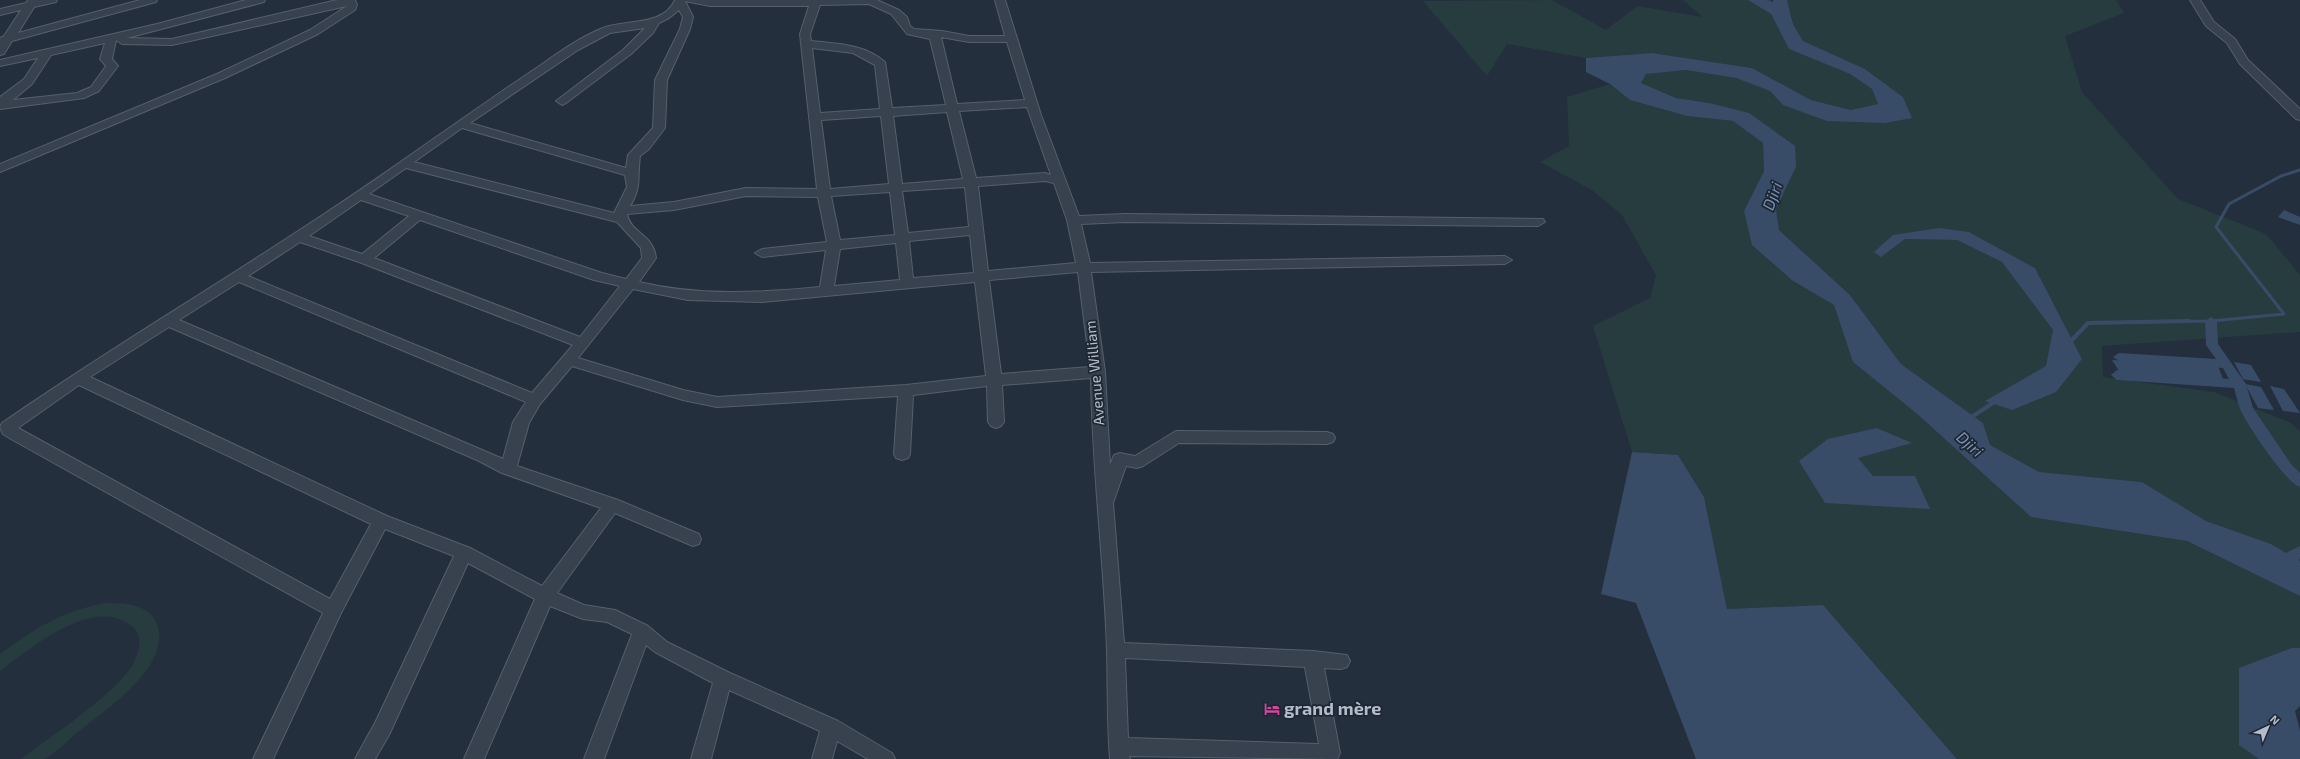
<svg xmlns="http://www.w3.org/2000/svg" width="2300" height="759" font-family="'Exo 2',sans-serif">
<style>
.green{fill:#263c3f;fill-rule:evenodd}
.water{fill:#394c67}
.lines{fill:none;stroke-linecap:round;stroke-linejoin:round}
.stream-far1{stroke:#394c67;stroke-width:3}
.stream{stroke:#394c67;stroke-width:4}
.canal{fill:#394c67;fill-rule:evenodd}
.minor-casing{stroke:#565f6c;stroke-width:2}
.minor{fill:#38414e;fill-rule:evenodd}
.labels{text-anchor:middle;stroke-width:3.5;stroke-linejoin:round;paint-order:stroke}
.street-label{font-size:15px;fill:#b4bcc9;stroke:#1d2633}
.water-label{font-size:16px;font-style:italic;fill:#7c92b1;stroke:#1d2633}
.near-poi-label{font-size:18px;font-weight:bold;fill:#b4bcc9;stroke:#1d2633;text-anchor:start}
</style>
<rect width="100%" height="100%" fill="#242f3e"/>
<g class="green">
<path d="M1552 0 1606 30 1637 6 1703 17 1683 0H1748L1771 14 1789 49 1850 74 1872 89 1878 104 1851 110 1811 100 1752 68 1652 53 1586 58 1507 44 1487 76 1423 1Z"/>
<path d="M1787 0H2116L2124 13 2065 36 2082 92 2178 199 2266 234 2300 275V332L2102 346 2103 377 2214 392 2291 423 2300 431V561L2271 544 2206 521 2142 482 2038 472 1990 445 1983 423 1901 364 1850 295 1779 230 1776 209 1796 167 1709 103 1676 98 1641 83 1645 74 1686 70 1736 78 1770 91 1783 105 1911 118 1903 97 1865 69 1803 41 1793 24ZM1969 232 2035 268 2082 359 1986 401 2047 366 2053 330 2002 262 1957 240 1905 239Z"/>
<path d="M1610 84 1630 100 1687 116 1733 121 1763 143 1764 171 1744 211 1793 281 1834 305 1853 362 1916 413 2031 517 2187 541 2300 596V648H2292L2240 745 2259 759H1957L1823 605 1727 609 1704 497 1678 455 1632 452 1593 326 1650 298 1656 275 1622 215 1592 190 1540 162 1569 146 1567 97ZM1876 428 1911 443 1858 458 1873 477H1915L1825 503Z"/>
<path d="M105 603C123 603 147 603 156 622 175 664 106 710 79 731 70 738 52 757 43 759 37 759 28 759 21 759 49 738 120 691 134 662 140 651 143 635 132 626 93 595 31 648 0 671V654C36 628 60 612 105 603Z"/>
</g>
<g class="water">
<path d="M1748 0H1769L1773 2V0H1787L1793 24 1803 41 1865 69 1903 97 1912 118 1885 123 1827 121 1783 105 1770 91 1736 78 1686 70 1646 74 1641 83 1676 98 1709 103 1749 113 1795 146 1796 167 1776 209 1779 230 1850 295 1901 364 1983 423 1990 445 2039 472 2142 482 2206 521 2271 544 2300 561V596L2187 541 2031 517 1916 413 1853 362 1834 305 1793 281 1752 245 1744 211 1764 171 1763 143 1733 121 1687 116 1630 100 1610 84 1586 72V58L1652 53 1752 68 1811 100 1851 110 1878 104 1872 89 1850 74 1789 49 1771 14Z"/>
<path d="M2284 210 2300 217V225L2278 217Z"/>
<path d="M1939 228 1969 232 2035 268 2082 359 2056 392 2012 410 1985 401 2046 366 2053 330 2002 262 1957 240 1905 239 1881 257 1874 252 1893 235Z"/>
<path d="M2112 360 2218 366 2223 379 2119 371Z"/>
<path d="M2234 362 2251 365 2261 382 2243 379Z"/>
<path d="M2245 384 2261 387 2274 410 2258 408Z"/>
<path d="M2270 386 2284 389 2300 413 2283 411Z"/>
<path d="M1877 428 1912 443 1858 458 1873 476H1915L1930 509 1825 503 1799 461 1828 439Z"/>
<path d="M1632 452 1678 455 1704 497 1727 609 1823 605 1957 759H1696L1636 603 1601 594Z"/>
<path d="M2292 648H2300V706L2295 711 2300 731V759H2259L2239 745V668Z"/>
</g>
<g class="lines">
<path class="stream-far1" d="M2127 322 2211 321 2284 314 2216 227 2229 204 2281 176 2300 170"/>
<g class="stream">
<path d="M2070 342 2088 323 2189 321"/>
<path d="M1973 419V416L1996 401"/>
</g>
<g class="canal">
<path d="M2211 317 2217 321 2218 344 2246 384 2253 408 2291 464 2300 473V487C2286 483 2247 425 2240 409 2238 403 2236 395 2234 388L2117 380 2111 375 2117 370 2229 379 2223 368 2119 361 2113 357 2119 353 2216 359 2206 345 2205 321Z"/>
<path d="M2300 546V559L2277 570 2272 568 2270 564 2272 560Z"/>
</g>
<defs>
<g id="minor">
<path d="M28 0H57L56 2 34 7 18 33 140 0H157L156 2 12 41 4 54 0 55V38L4 36 21 10 0 15V9L26 3Z"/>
<path d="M246 0H265L264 2 127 38 172 39 337 0H355L357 5 355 10 318 34 225 78 0 172V164L217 74 310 30 347 6 172 45 122 44 116 40 112 59 118 66 99 91 84 98 0 109V97L24 79 38 58 0 66V60L157 24ZM105 43 100 59 106 66 91 87 77 93 13 100 32 84 51 55Z"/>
<path d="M675 0H877L899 10 907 17 910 26 914 29 942 31 969 36H1005L995 0H1005L1041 115 1079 216 1125 214 1543 219 1545 222 1538 226 1125 222 1081 224 1090 263 1505 256 1512 260 1505 264 1091 272 1105 372 1110 465 1114 455 1120 453 1135 456 1176 431 1327 432 1333 434 1335 438 1333 442 1327 444 1179 443 1143 466 1137 468 1126 466 1113 503 1124 643 1313 651 1347 655 1350 661 1347 667 1341 669 1324 668 1340 753 1337 759 1129 756 1130 759H1110C1107 723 1108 686 1107 650 1104 559 1092 469 1091 378L1002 385 1004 422 1001 426 996 428 991 426 988 422 987 386 913 395 910 454 908 458 902 460 896 458 894 454 898 396 717 407 683 400 572 366 540 404 529 423 517 466 618 500 699 534 701 539 699 544 693 546 615 513 557 593 584 605 615 610 648 626 667 642 730 673 838 721 892 753 895 759H868L837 741 832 759H812L820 731 729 690 711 759H691L713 683 655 652 646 645 604 759H584L632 634 607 622 583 619 550 606 484 759H464L535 599 468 563 389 735 375 759H355L375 723 454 556 385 529 341 613 273 759H253L323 613 11 439 3 434 0 427 2 423C97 357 196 298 292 235 376 182 455 122 538 67 558 53 580 37 603 28 625 19 663 27 675 0ZM685 1 710 6H809L800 34 817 189 746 188 674 202 630 206C642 187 637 178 640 156L649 149 665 128 667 80 690 29 693 17ZM869 4 891 14 907 34 930 39 946 105 892 108 885 62C864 44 838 44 811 41L810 34 820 5ZM679 10 683 17 680 29 655 80 653 128 628 155 626 168 470 123 578 50 610 33 645 28 623 50 556 101 562 105 566 103 631 54 653 33 659 23 669 18ZM941 37 969 42H1007L1025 100 957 104ZM812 48 853 53 875 65 880 109 820 113ZM1027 107 1051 175 1045 173 976 178 959 111ZM947 112 963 179 902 184 893 116ZM881 116 889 184 830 189 821 120ZM462 128 625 175 627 187 614 213 414 162ZM406 168 617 222 641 248 642 258 626 279 602 273 369 194ZM1045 181 1054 183 1067 220 1076 263 988 271 978 186ZM965 187 969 227 908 233 902 191ZM890 192 895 235 840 240 831 196ZM746 196 818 197 827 242 762 249 755 253 762 257 826 250 820 287C759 293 698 296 639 282L656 258C653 233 631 234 627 214L674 210ZM361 200 409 216 362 254 309 236ZM420 220 594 280 620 286 580 337 374 258ZM970 235 974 273 913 278 909 241ZM300 242 359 262 573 345 532 393 248 276ZM896 243 900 280 834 286 840 249ZM1078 272 1090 367 1001 374 989 280ZM239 282 526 402 513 422 503 459 179 320ZM975 282 986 376 906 385 717 397 683 390 578 358 633 289 688 300 762 302ZM169 327 477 460 502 473 601 508 542 586 470 548 387 516 90 377ZM79 385 371 524 330 599 18 428ZM1125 658 1305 667 1319 744 1128 738Z"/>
<path d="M2190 0H2200L2214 22 2235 39 2248 60 2300 109V120L2296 119 2240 64 2227 43 2206 26Z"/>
</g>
</defs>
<use href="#minor" class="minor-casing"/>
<use href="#minor" class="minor"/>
</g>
<defs>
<symbol id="hotel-bare" viewBox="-9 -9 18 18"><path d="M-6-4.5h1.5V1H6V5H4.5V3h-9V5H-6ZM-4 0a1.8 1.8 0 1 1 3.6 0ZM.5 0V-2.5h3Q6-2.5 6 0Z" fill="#d1479c" stroke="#1d2633" stroke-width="2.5" paint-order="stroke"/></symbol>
</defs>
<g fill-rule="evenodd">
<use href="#hotel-bare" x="1261" y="698" width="22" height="22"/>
</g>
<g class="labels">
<g class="street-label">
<text transform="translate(1095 373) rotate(-95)" y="5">Avenue William</text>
</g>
<g class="water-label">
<text transform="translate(1772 196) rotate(-70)" y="6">Djiri</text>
<text transform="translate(1970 444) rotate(42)" y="6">Djiri</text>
</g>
<g class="near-poi-label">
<text x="1284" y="715">grand mère</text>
</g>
</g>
<g transform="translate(2268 727) rotate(44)" stroke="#1d2633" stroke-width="3" paint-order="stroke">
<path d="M0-3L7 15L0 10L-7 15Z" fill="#b4bcc9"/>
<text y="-6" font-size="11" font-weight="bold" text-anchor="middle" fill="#b4bcc9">N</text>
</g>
</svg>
